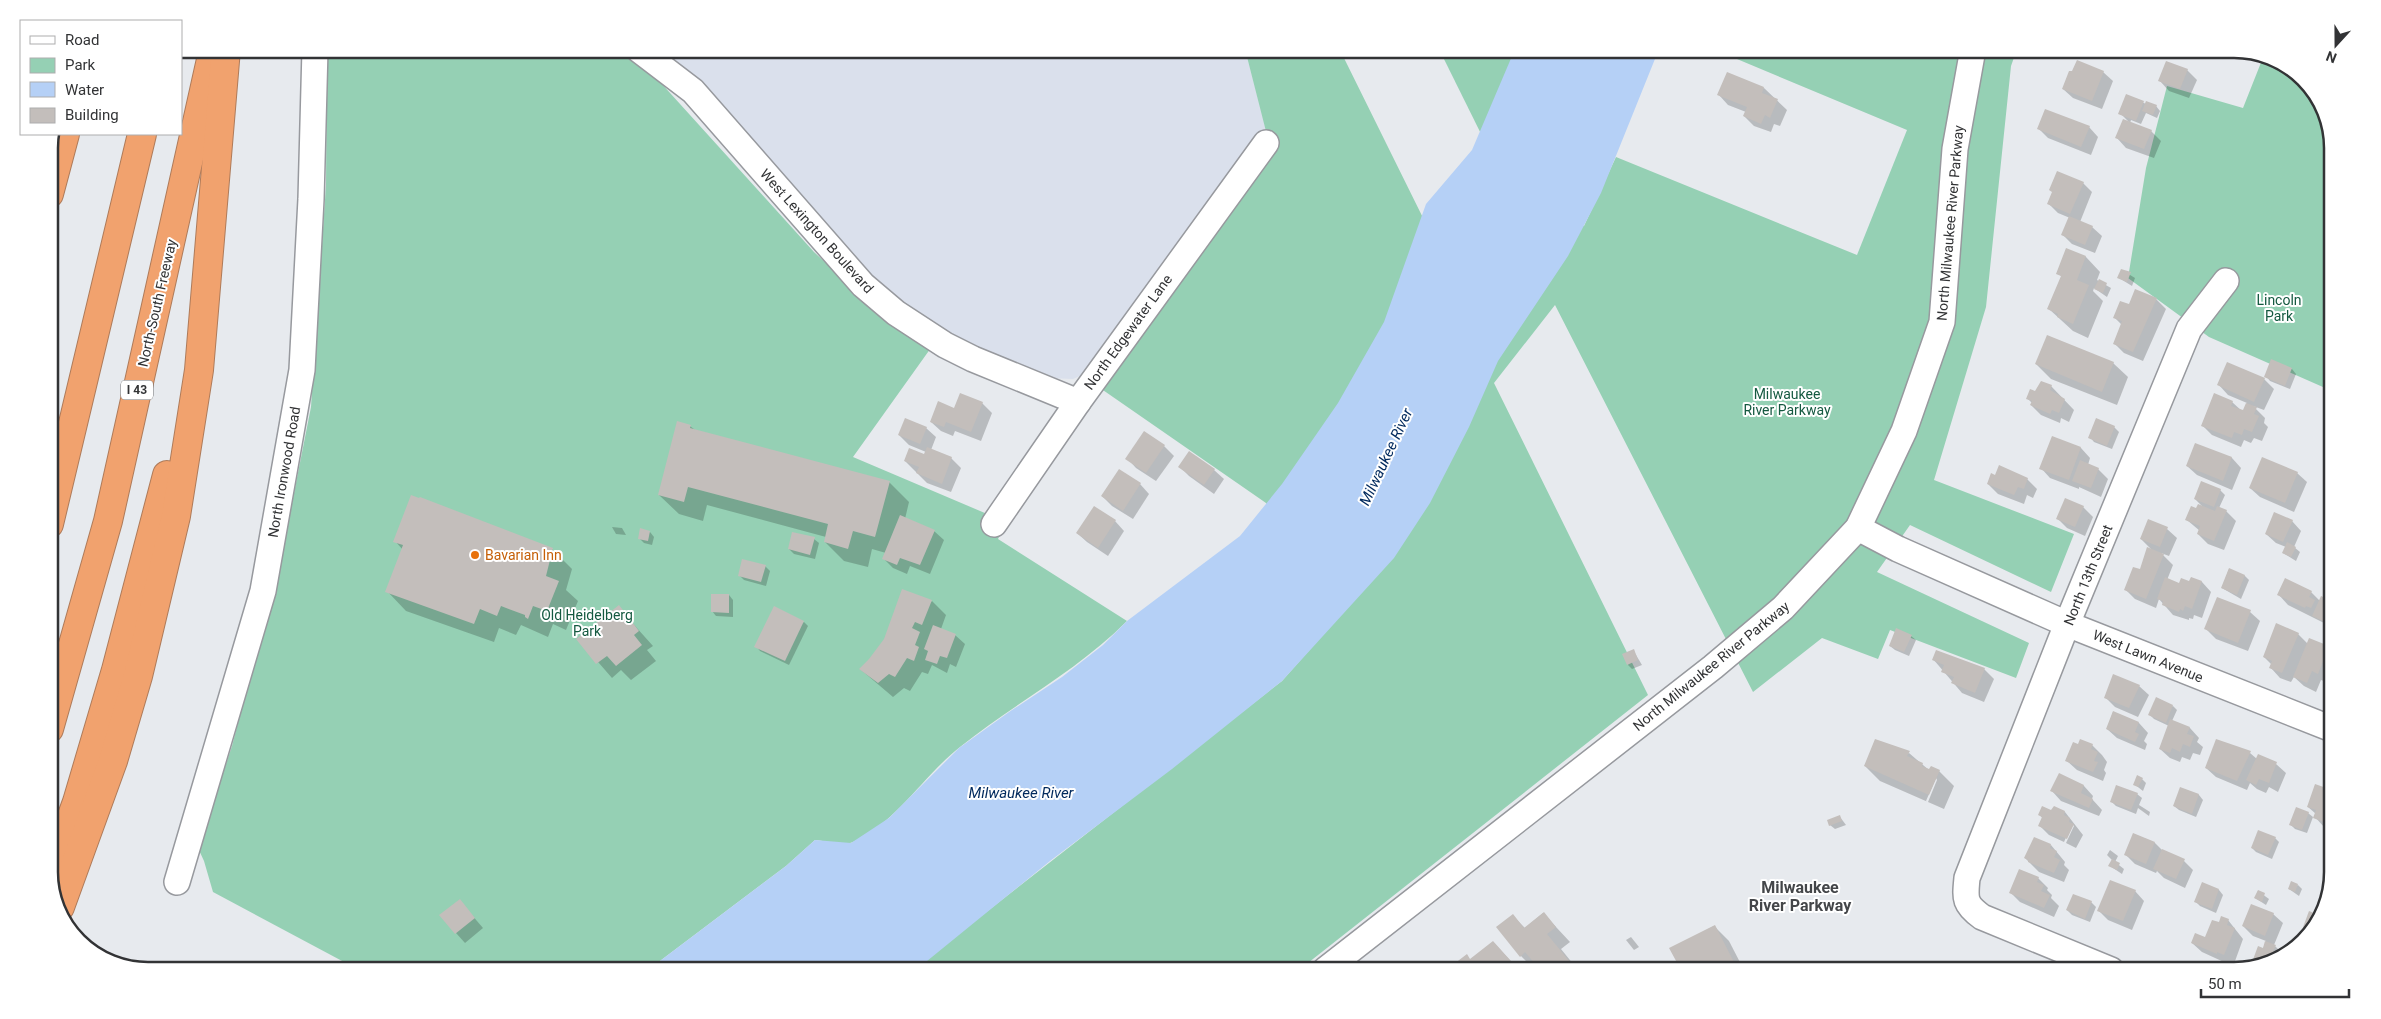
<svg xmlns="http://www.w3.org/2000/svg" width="2381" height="1019" font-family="Roboto,sans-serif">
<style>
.built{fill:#dae0ec}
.green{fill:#95d0b4}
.water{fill:#b5d0f6}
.shadow{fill:#0003;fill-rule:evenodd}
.building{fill:#c3bebb}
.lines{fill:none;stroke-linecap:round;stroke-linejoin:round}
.minor-casing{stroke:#97999e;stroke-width:28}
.highway-casing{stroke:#ae7b5a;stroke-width:30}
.minor{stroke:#fff;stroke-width:25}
.highway{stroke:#f1a26e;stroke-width:28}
.food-dot{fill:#e8710a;stroke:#fff;stroke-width:2}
.labels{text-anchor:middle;stroke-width:4;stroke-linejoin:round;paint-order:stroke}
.shield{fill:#fff;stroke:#707072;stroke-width:1}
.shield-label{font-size:12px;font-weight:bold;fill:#323335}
.street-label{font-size:14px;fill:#323335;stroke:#fff}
.park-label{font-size:14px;fill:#145940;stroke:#fff}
.food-label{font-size:14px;fill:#c56008;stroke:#fff;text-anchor:start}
.water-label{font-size:15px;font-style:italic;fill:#00295d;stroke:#fff}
.quarter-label{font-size:16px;font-weight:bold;fill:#444649;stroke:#fff}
.rim{fill:none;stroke:#323335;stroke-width:2.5}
</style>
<rect width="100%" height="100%" fill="#e7eaee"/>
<path class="built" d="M657 49H1245L1266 130 1091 365 1082 375 1073 379 1049 378 963 341 902 303 867 276Z"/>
<g class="green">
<path d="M327 49H616L661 83 814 252 868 302 933 345 853 457 1006 522 998 539 1127 621C1076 672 1016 702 960 747 923 776 897 822 853 842 844 846 825 841 815 840L786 866 648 970H359L213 892 204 861 198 848 232 746 282 554 311 407 326 185Z"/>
<path d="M1245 49H1333L1341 52 1430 232 1584 226 1616 157 1857 255 1907 130 1713 49H2017L2011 66 1986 307 1934 480 2074 534 2051 592 1910 525 1877 572 2029 643 2016 678 1890 630 1878 659 1822 638 1753 692 1555 305 1494 383 1648 695 1299 970H912L1282 681 1335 621 1266 503 1100 388 1271 151Z"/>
<path d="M1439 49H1609L1491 154Z"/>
<path d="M2264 55 2271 56 2315 93 2332 142V391L2209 337 2128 278 2146 168 2167 86 2243 108Z"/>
</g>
<path class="water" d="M1515 49H1659L1601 193 1568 256 1498 361 1469 427 1430 503 1394 558 1282 681 1172 769 1050 861 916 970H648L786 866 815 840 851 843 889 818 959 748 1009 712 1062 677 1103 645 1127 621 1240 536 1282 484 1338 403 1384 322 1426 204 1472 150Z"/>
<g class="shadow">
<path d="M2187 70 2197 80 2189 98 2169 91 2160 81Z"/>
<path d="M2103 72 2113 81 2102 109 2073 98 2063 89Z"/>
<path d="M1764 88 1787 110 1780 126 1774 124 1771 132 1754 126 1744 116 1746 112 1728 105 1719 95Z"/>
<path d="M2127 95 2146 104 2156 106 2160 111 2157 118 2146 113 2141 124 2131 120 2130 123 2151 131 2161 141 2154 158 2126 148 2117 138 2129 122 2120 113Z"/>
<path d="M2089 127 2098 137 2091 155 2048 138 2039 129Z"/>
<path d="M2083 183 2092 192 2080 222 2092 227 2102 236 2095 253 2072 244 2063 235 2070 218 2058 213 2049 204Z"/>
<path d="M2067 250 2086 257 2100 272 2097 280 2111 288 2107 297 2094 288 2093 291 2103 301 2088 338 2073 331 2049 309 2062 277 2058 273Z"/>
<path d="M2122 270 2135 278 2132 286 2119 278Z"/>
<path d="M2156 299 2166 309 2143 361 2124 353 2114 343 2122 325 2115 318Z"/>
<path d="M2272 361 2292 369 2296 374 2290 389 2270 381 2266 376Z"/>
<path d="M2113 363 2128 377 2117 405 2051 379 2036 364Z"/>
<path d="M2264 379 2274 389 2264 410 2253 406 2265 418 2264 423 2268 427 2262 441 2254 438 2251 443 2244 440 2241 447 2212 435 2202 425 2232 402 2243 412 2247 403 2228 395 2219 385Z"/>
<path d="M2051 386 2074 410 2069 422 2061 418 2060 423 2041 415 2031 405 2032 403 2028 399 2036 392Z"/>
<path d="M982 403 992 413 981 441 955 431 953 436 941 431 931 422 955 409Z"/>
<path d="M690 426 695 430 889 482 909 502 905 519 934 531 944 540 930 574 910 566 907 574 893 568 884 559 886 553 872 549 868 567 844 561 825 542 826 537 707 505 703 521 679 514 659 495Z"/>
<path d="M2114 427 2119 432 2112 449 2094 442 2090 437Z"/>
<path d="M926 428 936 437 931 450 951 458 961 468 951 492 927 483 905 461 925 455 926 452 909 445 899 435Z"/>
<path d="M2053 438 2081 448 2090 458 2088 465 2098 469 2108 479 2101 497 2079 487V489L2050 478 2041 468Z"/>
<path d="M2196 445 2232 458 2241 468 2232 490 2197 475 2187 466Z"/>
<path d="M1164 446 1174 456 1156 481 1136 468 1127 458Z"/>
<path d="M1180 467 1214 470 1224 479 1214 494 1189 476Z"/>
<path d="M2297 473 2307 482 2294 512 2260 497 2250 488Z"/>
<path d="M1995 477 2027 479 2037 489 2033 498 2027 495 2024 504 1998 494 1988 484Z"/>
<path d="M1140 484 1149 494 1133 519 1112 506 1102 496Z"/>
<path d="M2220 490 2225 495 2219 508 2226 511 2236 521 2224 550 2208 544 2198 534 2200 531 2187 520 2204 508 2195 499Z"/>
<path d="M2083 507 2093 517 2085 536 2067 528 2058 519Z"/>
<path d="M1115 521 1124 531 1108 556 1087 542 1077 533Z"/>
<path d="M2292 521 2301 531 2294 547 2300 552 2296 561 2283 553 2286 547 2276 543 2266 534Z"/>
<path d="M612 527 622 528 626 535 616 534Z"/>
<path d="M2167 529 2177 538 2169 556 2161 553 2173 565 2167 580 2180 584 2190 583 2191 578 2202 582 2211 592 2202 618 2194 615 2193 619 2189 618V620L2173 615 2159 599 2156 608 2135 599 2125 589 2141 571 2153 551 2141 539Z"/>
<path d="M650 532 654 537 652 545 644 543 639 538Z"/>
<path d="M814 539 819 543 815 559 794 554 789 549Z"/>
<path d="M395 541 552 549 572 569 566 590 578 601 566 630 553 624 548 637 521 625 516 635 499 628 494 642 406 611 387 591 403 550Z"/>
<path d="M765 566 770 571 766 586 744 580 739 575Z"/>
<path d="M2229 569 2245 576 2249 580 2241 599 2222 588Z"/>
<path d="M2311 592 2320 601 2321 598 2332 602V627L2288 605 2279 595Z"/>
<path d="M729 595 733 600V617L716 616 712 611Z"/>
<path d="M932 601 946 615 941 629 955 635 965 644 956 667 950 664 947 673 932 665 928 674 922 672 910 691 904 688 893 697 860 669Z"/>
<path d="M618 607 653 646 647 650 656 661 631 680 621 670 612 678 578 639Z"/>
<path d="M2250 612 2260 621 2248 651 2216 639 2206 629Z"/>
<path d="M804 622 808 626 789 665 760 651 756 646Z"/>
<path d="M2298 634 2308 644 2328 647 2332 651V671L2327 682 2321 680 2316 692 2304 686 2294 677 2291 682 2280 678 2271 668 2272 665 2264 657Z"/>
<path d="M1911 636 1916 640 1909 656 1895 650 1890 646Z"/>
<path d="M1633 650 1642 665 1632 669 1628 665Z"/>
<path d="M1933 659 1984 669 1994 679 1984 702 1962 693Z"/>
<path d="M2139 686 2149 695 2138 717 2115 707 2106 698Z"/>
<path d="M2173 706 2177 710 2172 721 2190 728 2199 738 2197 742 2203 747 2200 755 2193 753 2190 760 2182 757 2180 762 2170 758 2160 749 2169 726 2154 719 2150 715Z"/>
<path d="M2113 712 2139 723 2148 733 2144 741 2147 744 2145 750 2117 738 2107 729Z"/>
<path d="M2079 745H2092L2102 755 2107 762 2104 770 2106 773 2103 781 2077 770 2067 761Z"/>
<path d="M1909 753 1930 771H1939L1954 786 1944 809 1880 781 1865 766ZM1936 778 1937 780 1928 802 1926 801Z"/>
<path d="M2250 753 2257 759 2276 764 2286 773 2278 792 2269 787 2266 793 2257 789 2250 783 2247 790 2216 777 2206 768Z"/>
<path d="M2059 775 2084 786 2093 796 2092 799 2102 810 2099 816 2061 801 2052 791Z"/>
<path d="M2142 779 2146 783 2143 791 2134 784Z"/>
<path d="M2316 786 2332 791V830L2324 827 2315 817 2316 814 2308 807Z"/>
<path d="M2181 788 2199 795 2203 800 2196 817 2179 810 2174 806Z"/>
<path d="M2137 794 2142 798 2139 805 2150 812 2149 816 2138 808 2136 814 2116 806 2111 801Z"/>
<path d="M2065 812 2083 835 2076 848 2066 843 2074 826 2072 824 2064 842 2049 835 2040 826 2043 819 2040 815Z"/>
<path d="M2308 813 2313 817 2307 833 2295 829 2290 824Z"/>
<path d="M1840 817 1846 825 1835 829 1830 825Z"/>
<path d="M2134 834 2155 843 2163 851 2184 861 2193 870 2185 888 2164 878 2157 871 2156 873 2135 864 2126 855Z"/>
<path d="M2275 838 2279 842 2272 859 2256 852 2252 848Z"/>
<path d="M2051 845 2065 862 2064 865 2069 870 2064 882 2039 872 2025 858Z"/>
<path d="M2110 850 2118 856 2115 862 2124 869 2122 874 2110 866 2112 860 2107 855Z"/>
<path d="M2038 878 2048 888 2047 890 2052 895 2051 898 2059 906 2054 917 2020 902 2011 893Z"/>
<path d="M2202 884 2219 890 2223 895 2216 913 2200 906 2196 902Z"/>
<path d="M2298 885 2302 889 2299 896 2289 889Z"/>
<path d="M2135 891 2144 901 2132 930 2108 920 2099 911Z"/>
<path d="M2258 891 2269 899 2266 905 2255 898Z"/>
<path d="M459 900 483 928 465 943 456 933Z"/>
<path d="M2091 902 2096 907 2090 922 2072 915 2067 910Z"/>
<path d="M1543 913 1570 942 1561 949 1578 970H1542L1539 967 1535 970 1521 956 1513 916 1525 928Z"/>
<path d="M2273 914 2283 923 2274 945 2284 955 2263 949 2266 941 2253 936 2243 926Z"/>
<path d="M2228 920 2243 939 2234 964 2227 961 2226 963 2202 952 2192 943 2205 938 2219 924Z"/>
<path d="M1714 926 1729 941 1744 970H1682L1671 949Z"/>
<path d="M1631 937 1639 947 1634 950 1626 940Z"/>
<path d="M1493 942 1519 970H1454L1452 967 1471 960Z"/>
</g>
<g class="building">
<path d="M2077 60 2104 71 2092 101 2062 89 2069 71H2072Z"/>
<path d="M2166 61 2188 69 2180 89 2158 81Z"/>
<path d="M1727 72 1764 87 1762 93 1778 99 1770 118 1765 115 1761 124 1743 116 1747 107 1717 95Z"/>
<path d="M2126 94 2144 101 2136 121 2118 114Z"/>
<path d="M2146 101 2157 105 2153 115 2142 111Z"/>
<path d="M2045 109 2090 126 2081 147 2037 129Z"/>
<path d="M2123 119 2152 130 2144 149 2115 138Z"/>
<path d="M2057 171 2084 182 2070 214 2047 204 2052 192 2049 190Z"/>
<path d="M2069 216 2093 226 2085 245 2061 235Z"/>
<path d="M2066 248 2086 256 2077 280 2089 285 2073 324 2057 317 2058 314 2047 309 2061 276 2056 274Z"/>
<path d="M2121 269 2131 272 2127 282 2117 278Z"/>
<path d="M2099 279 2107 283 2103 293 2094 289Z"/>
<path d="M2135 289 2157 298 2133 352 2113 344 2122 321 2113 318 2120 301 2129 304Z"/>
<path d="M2047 335 2114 362 2102 392 2035 364Z"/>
<path d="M2271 359 2292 368 2285 386 2264 377Z"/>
<path d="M2227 362 2265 378 2254 402 2217 385Z"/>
<path d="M2041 381 2052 385 2050 390 2065 399 2059 413 2052 410 2050 414 2030 405 2032 401 2026 399 2030 389 2035 391Z"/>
<path d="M960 393 983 402 971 432 946 422 944 427 930 422 938 401 954 408Z"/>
<path d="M2214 393 2233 401 2231 406 2243 410 2246 403 2257 407 2254 414 2259 416 2252 432 2244 429 2242 435 2234 432 2232 438 2201 426Z"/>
<path d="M905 418 927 427 920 444 898 435Z"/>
<path d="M2096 418 2115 426 2107 446 2088 438Z"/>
<path d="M677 421 691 425 690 428 890 481 875 537 853 531 848 549 824 542 828 524 688 487 684 502 658 495Z"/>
<path d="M1144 431 1165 445 1146 473 1125 459Z"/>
<path d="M2052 436 2081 447 2069 480 2039 469Z"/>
<path d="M2195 443 2232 457 2223 481 2186 466Z"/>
<path d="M927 447 952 457 942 484 916 473 919 467 904 461 909 448 924 454Z"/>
<path d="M1189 451 1215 469 1204 485 1178 467Z"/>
<path d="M2262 457 2298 472 2285 503 2249 488Z"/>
<path d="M2080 460 2099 468 2091 488 2072 481Z"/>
<path d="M1999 465 2028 478 2024 489 2018 487 2014 495 1987 484 1991 473 1995 475Z"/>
<path d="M1119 469 1141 483 1123 511 1101 496Z"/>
<path d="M2201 481 2221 489 2214 507 2194 499Z"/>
<path d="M411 495 419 498 420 497 553 548 546 576 559 581 547 611 533 606 528 619 525 617V615L501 606 497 616 480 609 474 624 385 592 403 545 393 542Z"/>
<path d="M2065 498 2084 506 2075 527 2056 519Z"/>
<path d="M2198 504 2215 511 2217 506 2227 510 2214 541 2197 534 2200 526 2185 520 2191 506 2196 508Z"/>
<path d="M1094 506 1116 520 1098 548 1076 533Z"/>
<path d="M2274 512 2293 520 2283 542 2265 534Z"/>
<path d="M900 515 935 530 920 565 900 558 897 565 882 559Z"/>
<path d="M2148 519 2168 527 2160 547 2140 539Z"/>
<path d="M640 528 650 531 648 541 638 539Z"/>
<path d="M792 532 815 537 810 555 788 549Z"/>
<path d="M2287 542 2296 547 2291 557 2282 553Z"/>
<path d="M2147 547 2164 554 2146 599 2124 590 2133 567 2140 569Z"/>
<path d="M742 559 766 565 761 582 738 576Z"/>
<path d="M2229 568 2245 575 2237 595 2221 588Z"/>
<path d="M2165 577 2179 583 2181 578 2189 581 2191 577 2202 581 2192 609 2185 606 2183 611 2180 609 2179 612 2162 605 2163 601 2157 599Z"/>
<path d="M2285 578 2312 591 2309 597 2315 600 2311 608 2306 606 2305 608 2277 595Z"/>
<path d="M902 589 932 600 922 625 915 622 912 628 920 632 915 645 919 647 914 661 907 658 895 677 889 674 878 683 859 669 869 659 884 639Z"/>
<path d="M711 594H729V613L711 612Z"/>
<path d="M2321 596 2332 601V616L2329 624 2312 616Z"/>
<path d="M2217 597 2251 610 2238 643 2204 629Z"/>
<path d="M619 605 639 631 634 635 642 645 616 666 607 656 596 664 576 639Z"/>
<path d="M774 606 804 621 785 661 754 647Z"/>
<path d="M2276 623 2299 633 2282 673 2269 668 2272 661 2263 657Z"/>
<path d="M933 625 956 634 947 658 940 656 937 664 925 660 928 651 924 649Z"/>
<path d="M1896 628 1912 635 1904 652 1889 646Z"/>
<path d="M2309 638 2329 646 2318 674 2312 671 2307 683 2293 677Z"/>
<path d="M1634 649 1638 660 1627 665 1622 654Z"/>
<path d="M1936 650 1985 668 1975 693 1951 683 1954 677 1941 672 1944 665 1932 660Z"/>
<path d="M2113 674 2140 685 2129 708 2104 698Z"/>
<path d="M2156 697 2173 705 2166 723 2148 715Z"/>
<path d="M2113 711 2139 722 2135 732 2139 734 2135 742 2106 729Z"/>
<path d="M2170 719 2190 727 2187 734 2194 736 2190 747 2183 744 2180 752 2172 748 2170 753 2159 749Z"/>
<path d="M1875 739 1910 751 1907 756 1923 763 1922 766 1929 769 1931 766 1940 770 1929 795 1864 766Z"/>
<path d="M2080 739 2093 744 2091 749 2098 752 2094 761 2098 762 2093 772 2065 761 2073 742 2078 744Z"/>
<path d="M2216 739 2251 751 2237 781 2205 768Z"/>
<path d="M2258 754 2277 762 2269 783 2259 779 2256 785 2246 780Z"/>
<path d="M2059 773 2084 785 2081 793 2093 799 2089 808 2050 791Z"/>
<path d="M2137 775 2143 778 2138 787 2133 785Z"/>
<path d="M2315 784 2332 790V825L2313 818 2316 810 2307 807Z"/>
<path d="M2116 785 2138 793 2131 810 2110 802Z"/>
<path d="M2180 787 2199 794 2192 814 2173 806Z"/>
<path d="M2042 806 2051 810 2054 806 2065 811 2064 815 2070 818 2069 822 2074 824 2067 839 2038 826 2042 817 2038 815Z"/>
<path d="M2296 807 2309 812 2302 830 2289 825Z"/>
<path d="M1840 815 1842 821 1829 826 1827 820Z"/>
<path d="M2258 830 2276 837 2268 855 2251 848Z"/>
<path d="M2133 833 2155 842 2146 864 2124 855Z"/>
<path d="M2034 837 2051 844 2050 848 2057 851 2054 857 2060 860 2054 873 2028 862V860L2024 858Z"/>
<path d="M2162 849 2185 859 2176 879 2153 869Z"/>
<path d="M2112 859 2120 863 2117 870 2108 866Z"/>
<path d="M2019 869 2039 877 2037 882 2044 885 2041 891 2050 895 2044 908 2009 893Z"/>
<path d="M2110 880 2136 890 2123 921 2097 911Z"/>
<path d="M2291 881 2298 884 2295 892 2288 889Z"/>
<path d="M2202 882 2219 889 2212 909 2194 902Z"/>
<path d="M2258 890 2265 893 2262 902 2254 898Z"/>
<path d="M2073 894 2092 901 2085 919 2066 910Z"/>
<path d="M460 899 475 918 455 934 439 915Z"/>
<path d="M2251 904 2274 913 2265 936 2242 926Z"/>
<path d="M2309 911 2319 915 2306 931 2302 930Z"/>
<path d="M1544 912 1556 927 1547 934 1570 962 1559 970H1540L1525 952 1520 957 1496 927 1513 914 1524 928Z"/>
<path d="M2221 916 2229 919 2227 925 2235 928 2224 955 2217 952V954L2191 943 2195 933 2205 937 2212 920 2219 922Z"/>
<path d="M1715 925 1738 970H1714L1712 966 1705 970H1681L1669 948Z"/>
<path d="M1493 941 1519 970H1453L1450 967 1467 954 1470 959Z"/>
<path d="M2265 941 2276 945 2273 951 2284 955 2251 965 2258 946 2263 948Z"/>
</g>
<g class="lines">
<defs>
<g id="minor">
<path d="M638 49 693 91 863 285 896 313 945 345 973 359 1078 402"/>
<path d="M994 524 1078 402 1266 143"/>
<path d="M1858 528 1898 549 2067 624 2332 729"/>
<path d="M177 882 263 591 302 370 311 199 315 49"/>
<path d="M1325 970 1713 667 1783 608 1858 528 1904 431 1942 322 1955 149 1973 49"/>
<path d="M2111 970 1982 917C1964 904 1965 899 1967 878L2067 624 2189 329 2226 281"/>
</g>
<g id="highway">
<path d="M49 194 65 134"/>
<path d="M49 524 142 134"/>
<path d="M49 729 108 521 212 55"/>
<path d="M49 879 77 802 116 670 167 475"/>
<path d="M60 907 113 761 138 676 176 516 199 370 226 49"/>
</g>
</defs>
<use href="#minor" class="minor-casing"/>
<use href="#highway" class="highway-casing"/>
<use href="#minor" class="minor"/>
<use href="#highway" class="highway"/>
</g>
<circle class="food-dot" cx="475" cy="555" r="5"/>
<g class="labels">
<rect class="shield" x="121" y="380.5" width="32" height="19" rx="4"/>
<g class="shield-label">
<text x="137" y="394">I 43</text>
</g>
<g class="street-label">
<text transform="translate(1950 223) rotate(-85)" y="5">North Milwaukee River Parkway</text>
<text transform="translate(817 231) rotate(48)" y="5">West Lexington Boulevard</text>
<text transform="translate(157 303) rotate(-77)" y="5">North-South Freeway</text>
<text transform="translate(1128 332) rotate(-54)" y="5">North Edgewater Lane</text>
<text transform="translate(284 472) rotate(-80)" y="5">North Ironwood Road</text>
<text transform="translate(2088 575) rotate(-68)" y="5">North 13th Street</text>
<text transform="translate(2148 656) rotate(22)" y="5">West Lawn Avenue</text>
<text transform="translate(1711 666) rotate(-39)" y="5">North Milwaukee River Parkway</text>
</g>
<g class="park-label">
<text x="2279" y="305">Lincoln<tspan x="2279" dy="16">Park</tspan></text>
<text x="1787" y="399">Milwaukee<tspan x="1787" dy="16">River Parkway</tspan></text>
<text x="587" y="620">Old Heidelberg<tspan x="587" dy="16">Park</tspan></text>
</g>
<g class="food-label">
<text x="485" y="560">Bavarian Inn</text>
</g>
<g class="water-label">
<text transform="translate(1386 457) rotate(-65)" y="5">Milwaukee River</text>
<text x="1021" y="798">Milwaukee River</text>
</g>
<g class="quarter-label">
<text x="1800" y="893">Milwaukee<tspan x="1800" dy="18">River Parkway</tspan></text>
</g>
</g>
<path d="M0 0H2381V1019H0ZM148 58H2234A90 90 0 0 1 2324 148V872A90 90 0 0 1 2234 962H148A90 90 0 0 1 58 872V148A90 90 0 0 1 148 58Z" fill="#fff" fill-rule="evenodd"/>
<path class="rim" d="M148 58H2234A90 90 0 0 1 2324 148V872A90 90 0 0 1 2234 962H148A90 90 0 0 1 58 872V148A90 90 0 0 1 148 58Z"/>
<rect x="20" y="20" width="162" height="115" fill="#ffffff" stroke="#adadae"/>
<rect x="30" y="36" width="25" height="8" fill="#ffffff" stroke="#adadae"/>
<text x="65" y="45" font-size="15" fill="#323335">Road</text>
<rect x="30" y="58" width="25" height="15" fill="#95d0b4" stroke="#adadae"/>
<text x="65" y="70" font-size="15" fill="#323335">Park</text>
<rect x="30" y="82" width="25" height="15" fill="#b5d0f6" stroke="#adadae"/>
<text x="65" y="95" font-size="15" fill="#323335">Water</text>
<rect x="30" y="108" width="25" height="15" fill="#c3bebb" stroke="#adadae"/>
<text x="65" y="120" font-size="15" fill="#323335">Building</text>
<g transform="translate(2336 45) rotate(201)" stroke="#ffffff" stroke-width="4" paint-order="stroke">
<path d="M0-4L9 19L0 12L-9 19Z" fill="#323335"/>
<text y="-8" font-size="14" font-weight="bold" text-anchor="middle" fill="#323335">N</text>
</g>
<path d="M2201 989v8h148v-8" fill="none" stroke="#323335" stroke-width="2.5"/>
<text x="2208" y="989" font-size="15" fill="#323335" stroke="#ffffff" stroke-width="4" paint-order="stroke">50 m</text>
</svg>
